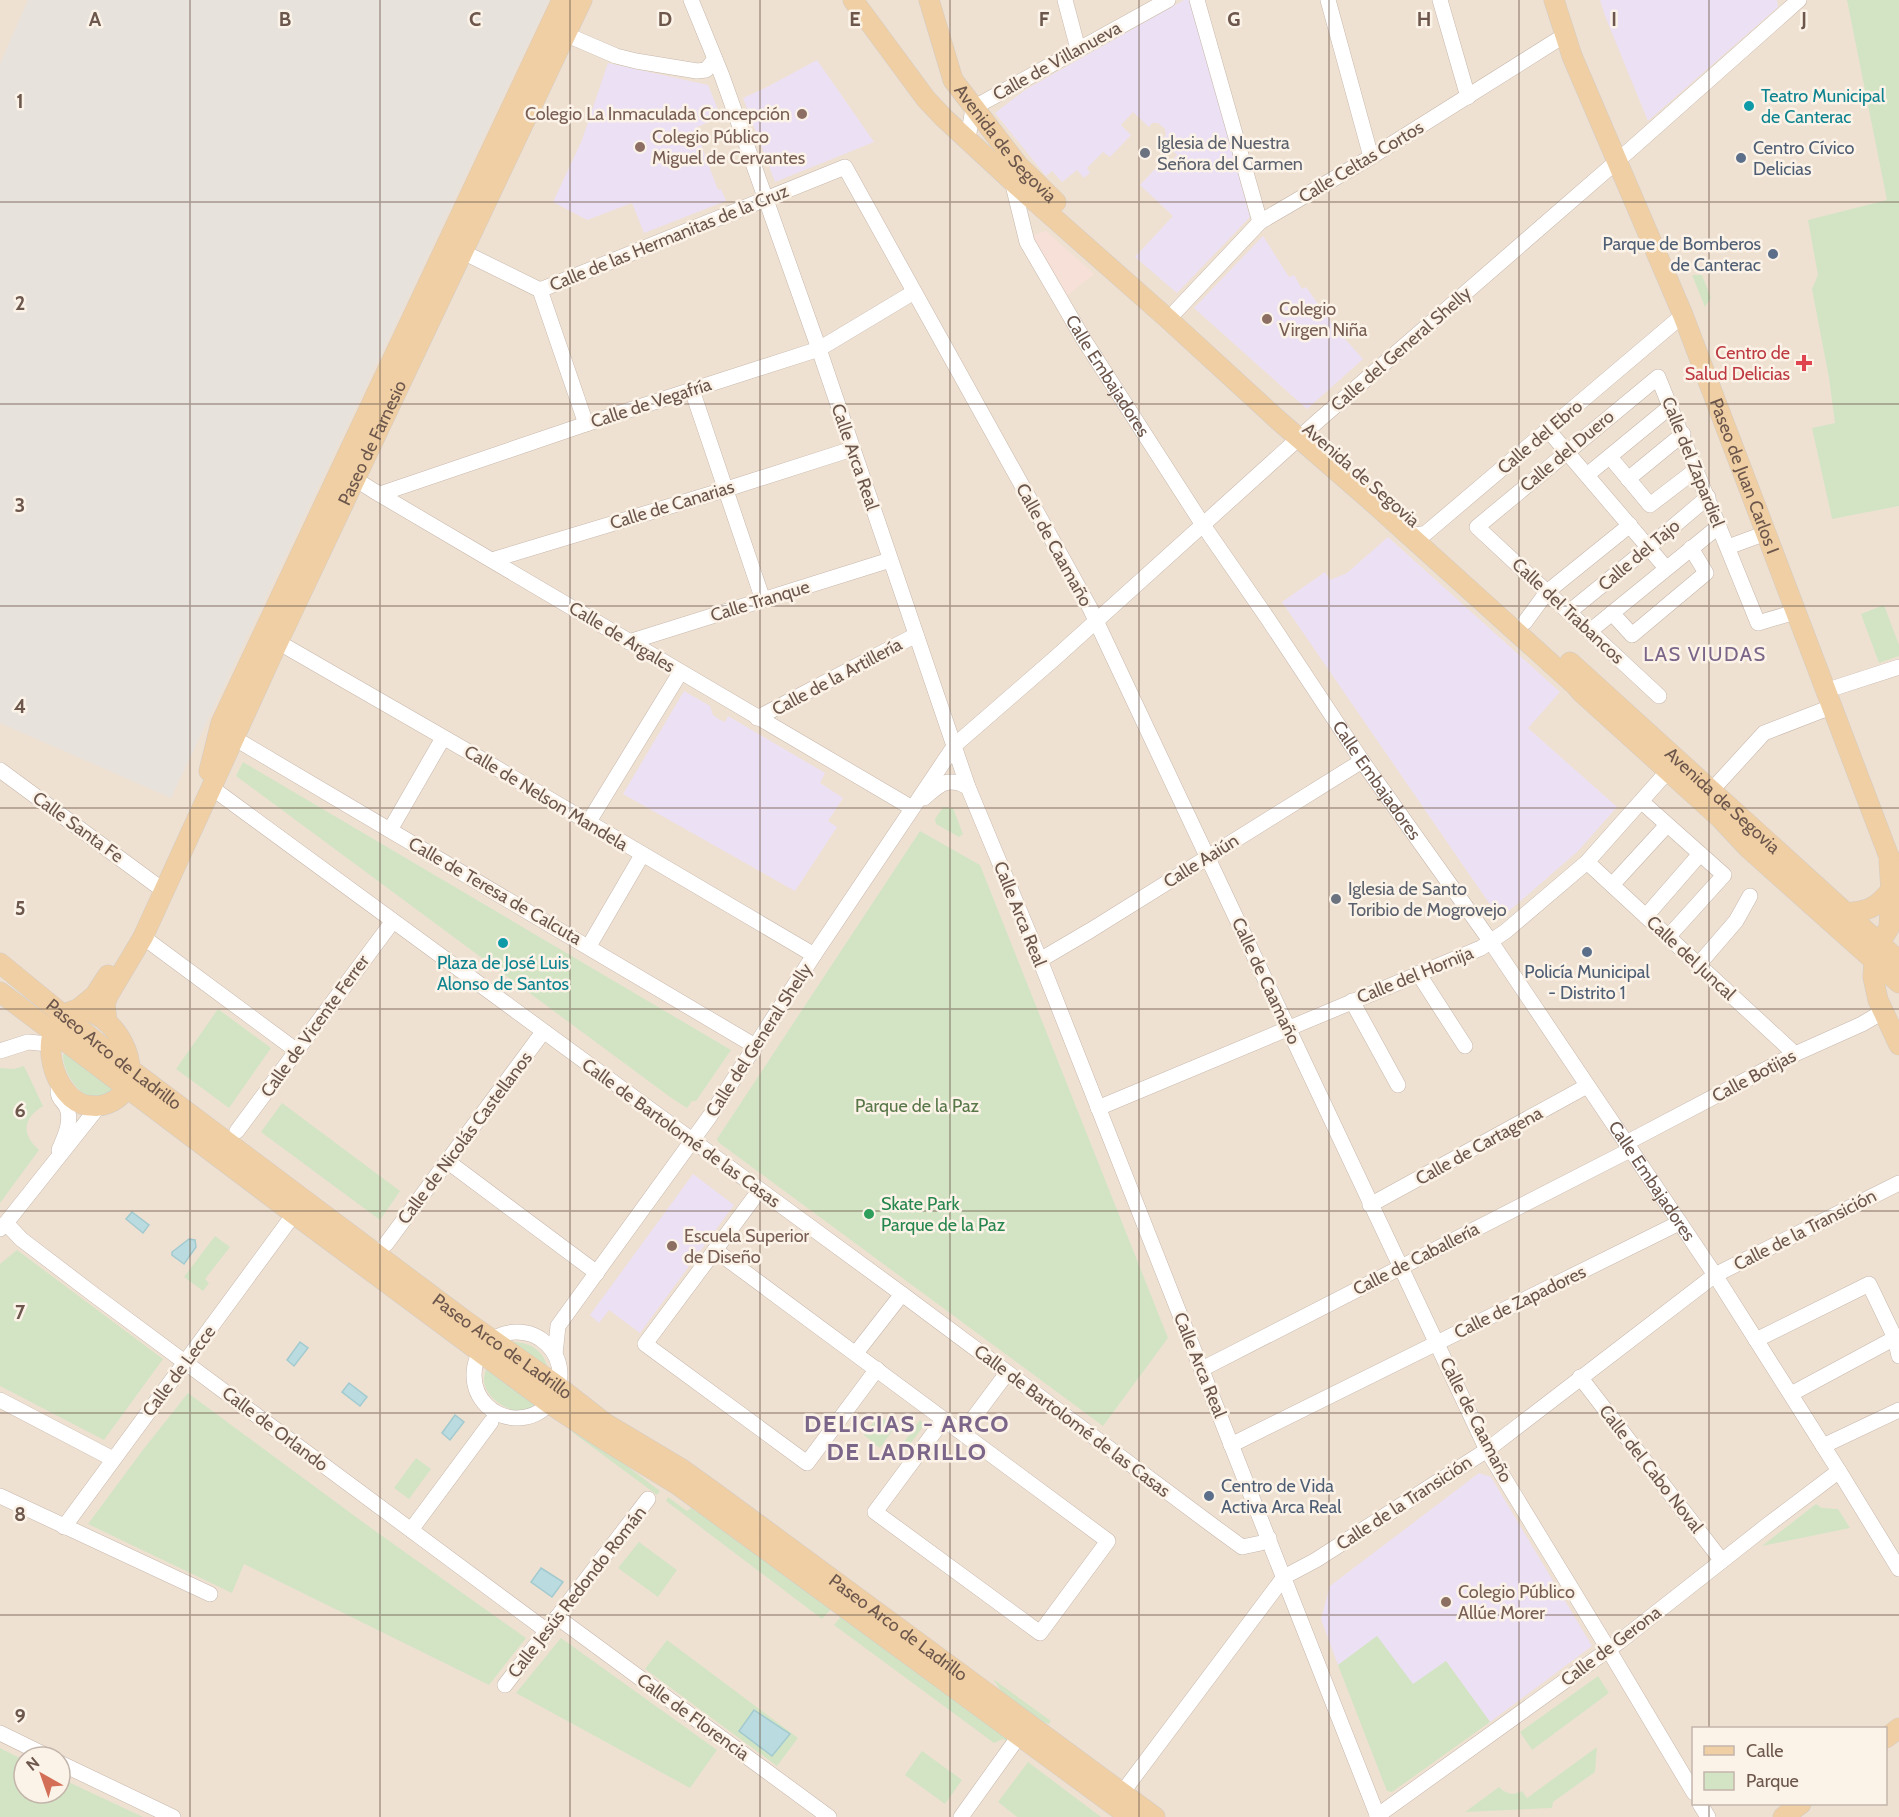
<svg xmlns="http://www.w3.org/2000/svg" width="1899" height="1817" font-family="Cabin,sans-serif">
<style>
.residential{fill:#efe1d2;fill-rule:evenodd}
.commercial{fill:#f7e0d8}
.industrial{fill:#e8e2dd}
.education{fill:#ece0f4}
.green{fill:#d2e4c4}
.water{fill:#badbdf;stroke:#a2cacf;stroke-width:1.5}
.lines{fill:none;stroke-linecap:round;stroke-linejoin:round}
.minor-casing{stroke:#c7b7ab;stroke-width:16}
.major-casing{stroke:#d3cdc9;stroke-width:21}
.minor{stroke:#fff;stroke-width:15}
.major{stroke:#efcfa3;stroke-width:20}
.grid{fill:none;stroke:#6d574c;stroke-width:1.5;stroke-opacity:0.55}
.culture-dot{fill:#0f9aa8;stroke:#fcf3e8;stroke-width:2}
.education-dot{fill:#8d6e63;stroke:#fcf3e8;stroke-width:2}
.worship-dot{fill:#6b7280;stroke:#fcf3e8;stroke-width:2}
.service-dot{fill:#5c6f8a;stroke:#fcf3e8;stroke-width:2}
.health-dot{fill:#e0444e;stroke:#fcf3e8;stroke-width:2}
.leisure-dot{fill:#2e9e5b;stroke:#fcf3e8;stroke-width:2}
.labels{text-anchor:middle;stroke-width:5;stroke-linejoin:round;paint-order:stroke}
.street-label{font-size:18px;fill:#6d574c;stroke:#fcf3e8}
.culture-label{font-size:18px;fill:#0d838f;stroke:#fcf3e8;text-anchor:start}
.education-label{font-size:18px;fill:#785e54;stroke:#fcf3e8;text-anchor:start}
.worship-label{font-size:18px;fill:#5b616d;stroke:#fcf3e8;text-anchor:start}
.service-label{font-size:18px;fill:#4e5e75;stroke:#fcf3e8;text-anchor:start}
.health-label{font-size:18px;fill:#be3a42;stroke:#fcf3e8;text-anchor:end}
.park-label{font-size:18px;fill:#587749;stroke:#fcf3e8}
.leisure-label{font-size:18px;fill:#27864d;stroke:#fcf3e8;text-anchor:start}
.neighbourhood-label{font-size:20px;letter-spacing:1.5px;fill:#7b6589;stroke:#fcf3e8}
.district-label{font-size:24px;font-weight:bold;letter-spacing:1.5px;fill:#7b6589;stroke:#fcf3e8}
.grid-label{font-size:20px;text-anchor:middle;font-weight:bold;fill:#6d574c;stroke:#fcf3e8;stroke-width:5;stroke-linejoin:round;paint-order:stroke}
</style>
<rect width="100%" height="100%" fill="#f8efe3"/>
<path class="residential" d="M0 0H1899V1817H0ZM1694 1728H1886V1804H1694ZM24 1757H60V1793H24Z"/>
<path class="commercial" d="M1046 231 1094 274 1064 298 1030 236Z"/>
<path class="industrial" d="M28 0H549L171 798 0 723V64Z"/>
<g class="education">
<path d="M1184 0H1190L1250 217 1177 293 1135 257 1173 216 1140 185 1159 165 1164 169 1177 155 1162 139 1166 135 1165 129 1158 123H1152L1149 127 1133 112 1121 125 1131 135 1110 157 1103 152 1087 168 1090 173 1084 178 1077 170 1062 182 1052 171 1046 176 995 113 1025 90Z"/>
<path d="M1600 0H1777L1778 7 1648 121 1605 16Z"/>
<path d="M817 60 874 142 775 182 743 98 767 87Z"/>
<path d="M608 63 708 85 721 117 697 127 699 133 697 134 718 190 721 189 726 201 644 233 632 203 587 220 553 202 582 140Z"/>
<path d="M1263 236 1289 277 1294 275 1302 289 1306 287 1336 329 1363 359 1307 409 1194 308Z"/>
<path d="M1388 537 1560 692 1528 728 1617 807 1578 851 1500 919 1282 602 1325 572 1330 580 1347 573Z"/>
<path d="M684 691 710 706 713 715 720 720 725 722 728 716 825 773 820 783 843 798 828 821 837 827 795 891 623 794Z"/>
<path d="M693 1174 734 1205 640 1333 609 1310 599 1323 590 1315Z"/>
<path d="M1479 1473 1491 1477 1592 1646 1490 1722 1446 1661 1413 1685 1377 1636 1338 1665 1321 1619 1330 1586Z"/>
</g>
<g class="green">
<path d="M1847 0H1899V506L1832 519 1812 428 1835 423 1829 378 1812 289 1818 275 1808 220 1887 200Z"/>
<path d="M1692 275H1702L1711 298 1705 307Z"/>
<path d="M1884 605 1899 645V656L1879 663 1861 614Z"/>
<path d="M243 762 731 1050 696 1101H692L687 1108 670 1097 236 776Z"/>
<path d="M943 807 953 808 963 834 959 837 936 824 935 819Z"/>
<path d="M920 831 980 865 1168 1338 1103 1426 718 1142 717 1139Z"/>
<path d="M218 1009 271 1048 229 1108 176 1069Z"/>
<path d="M65 1052 113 1089C93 1115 63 1079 63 1055Z"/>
<path d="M24 1066 43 1106C23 1118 21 1134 39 1150L0 1203V1068L14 1069Z"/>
<path d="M282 1103 400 1191 380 1220 261 1132Z"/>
<path d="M215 1236 230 1247 205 1279 209 1283 203 1291 184 1277Z"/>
<path d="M17 1250 163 1359 104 1440 0 1386V1264Z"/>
<path d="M512 1342C531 1342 544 1351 548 1370Z"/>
<path d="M488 1367 537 1407C513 1422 471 1392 488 1367Z"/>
<path d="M188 1393 371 1528 526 1638 489 1685 244 1564 232 1593 88 1524 142 1451Z"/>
<path d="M879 1415 895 1427 880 1448 864 1435Z"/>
<path d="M920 1420 925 1424 897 1462 892 1458Z"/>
<path d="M575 1427 660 1491 657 1495 572 1432Z"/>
<path d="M416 1458 431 1469 409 1499 394 1488Z"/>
<path d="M668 1497 687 1511 691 1508 750 1547 832 1608 822 1619 666 1501Z"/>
<path d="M1816 1504 1822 1508 1838 1509 1850 1528 1762 1546Z"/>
<path d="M639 1542 677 1570 658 1597 618 1568Z"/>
<path d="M843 1614 1009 1737 1007 1741 1003 1739 994 1743 834 1625Z"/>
<path d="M1377 1636 1413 1684 1446 1661 1490 1722 1392 1792 1387 1791 1338 1665Z"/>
<path d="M561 1638 717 1750 690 1788 516 1693Z"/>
<path d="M667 1640 798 1738 777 1766 645 1669Z"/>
<path d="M1598 1676 1609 1693 1532 1750 1520 1732Z"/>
<path d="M993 1679 1051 1721 1049 1724C1017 1712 1012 1707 993 1679Z"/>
<path d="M1597 1747 1595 1772 1553 1802 1552 1808 1465 1812 1499 1787C1506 1794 1513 1796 1522 1791L1527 1798Z"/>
<path d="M0 1748 24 1760V1793H60V1778L143 1817H0Z"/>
<path d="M922 1751 962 1780 945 1804 905 1775Z"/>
<path d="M1028 1762 1101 1817H1017L998 1802Z"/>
</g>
<g class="water">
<path d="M132 1212 149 1225 143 1233 126 1219Z"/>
<path d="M189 1239 195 1240 196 1247 184 1264 172 1255V1252Z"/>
<path d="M300 1342 308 1348 294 1366 287 1360Z"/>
<path d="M349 1383 367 1397 360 1406 342 1392Z"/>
<path d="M455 1415 464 1422 450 1440 442 1433Z"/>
<path d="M541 1568 563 1582 552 1597 531 1582Z"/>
<path d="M754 1710 790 1734 772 1756 739 1731Z"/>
</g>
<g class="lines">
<defs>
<g id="minor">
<path d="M691 0 722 76 819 349 968 787 1040 960 1378 1817"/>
<path d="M1065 0 1078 49"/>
<path d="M1197 0 1260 222"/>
<path d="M1328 0 1371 157"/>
<path d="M1440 0 1468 97"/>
<path d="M565 34 616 56 636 61 697 71 706 70 715 59"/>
<path d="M968 139 973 108 1168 0"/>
<path id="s1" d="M1012 181 1027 242 1084 340 1203 525 1268 619 1362 761 1491 942 1715 1275 1839 1471 1899 1569"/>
<path d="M463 252 540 290 845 167 1090 608 1487 1450 1604 1642 1694 1793"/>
<path d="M540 290 586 424"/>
<path d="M1176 311 1260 222 1371 157 1565 35"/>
<path d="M692 390 763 600"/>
<path d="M1548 430 1666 568"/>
<path d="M1610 457 1650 505 1697 469"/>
<path d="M353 471 355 479 374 491 912 808"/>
<path d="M1587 475 1671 406"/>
<path d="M1628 479 1683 434"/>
<path d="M380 494 586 424 819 349 914 292"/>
<path d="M1405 528 1416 535 1426 533 1683 315"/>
<path d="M1728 547 1766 533"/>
<path d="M492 560 727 489 852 449"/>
<path d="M1569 612 1649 547 1708 497"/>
<path d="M1612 613 1632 635 1706 573 1691 548"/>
<path d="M1525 622 1547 592 1630 525"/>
<path d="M1590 631 1719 526"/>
<path d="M278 642 488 763 814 955"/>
<path d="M629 642 890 560"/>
<path d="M1825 691 1899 667"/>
<path d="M1659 696 1477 527 1658 377 1758 623 1795 612"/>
<path d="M757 718 916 635"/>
<path d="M234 738 755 1046"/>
<path d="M0 770 156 885 166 886"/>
<path d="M212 788 902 1294 1216 1528 1242 1547 1261 1543 1269 1538"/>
<path d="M1711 791 1764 733 1831 707"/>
<path d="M924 798C940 784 947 776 968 787"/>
<path d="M1642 802 1724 875 1668 937"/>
<path d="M588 823 680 673"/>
<path d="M390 830 443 738"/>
<path d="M1587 862 1795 1054"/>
<path d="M1612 885 1667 825"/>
<path d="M1646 916 1700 854"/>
<path d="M143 937 297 1051"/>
<path d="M589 946 642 855"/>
<path d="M1040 960 1091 930 1362 761"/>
<path d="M1699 964 1736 921 1750 896"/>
<path d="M1418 973 1465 1046"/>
<path d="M1352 1001 1398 1085"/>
<path d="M0 1051 28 1042 49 1044"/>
<path d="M58 1089C57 1097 62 1100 66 1106 73 1120 65 1136 59 1150"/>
<path d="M1098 1108 1481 948 1506 931 1587 862 1675 763"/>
<path d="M237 1131 393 921"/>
<path d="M1626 1143 1795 1054 1862 1024 1884 1011"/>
<path d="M447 1161 597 1273"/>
<path d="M759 1191 645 1344 807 1463 877 1369"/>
<path d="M1370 1205 1587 1086"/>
<path d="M6 1223 21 1239 93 1294 547 1631"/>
<path d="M0 1229 6 1223 99 1106"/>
<path d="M386 1244 543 1032"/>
<path d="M715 1250C846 1346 977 1443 1108 1541L1040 1633 875 1512 944 1419"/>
<circle cx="517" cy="1375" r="43"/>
<path d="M1756 1340 1869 1284 1895 1338 1899 1356"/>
<path d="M856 1353 902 1294"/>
<path d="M555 1354 558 1326 710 1116 814 955 955 745 1054 659 1319 420 1631 149 1799 0"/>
<path d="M1202 1369 1630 1150"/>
<path d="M1580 1377 1722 1561"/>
<path d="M1791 1394 1895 1338"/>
<path d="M0 1400 113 1459"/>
<path d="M963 1432 1007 1373"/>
<path d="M1231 1445 1679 1223"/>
<path d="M1823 1446 1899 1410"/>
<path d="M0 1496 210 1594"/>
<path d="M64 1527 294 1214"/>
<path d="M411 1530 491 1422"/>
<path d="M557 1617 829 1817"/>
<path d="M505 1685 648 1499"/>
<path d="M0 1733 49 1757"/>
<path d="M60 1763 173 1817"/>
<path d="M1125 1801 1122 1793 1284 1577 1316 1560 1487 1450 1715 1275 1899 1183"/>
<path d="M1700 1804 1708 1817"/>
<path d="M1377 1816 1619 1642 1765 1527 1839 1471"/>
<path d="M961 1817 1019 1736 1017 1725"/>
</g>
<g id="major">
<path d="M853 0 926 99 944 118 1012 181 1168 319 1278 420 1370 500 1575 685 1582 693 1720 818 1748 848 1899 983"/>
<path id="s2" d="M929 0 953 80 1018 165 1056 202"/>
<path id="s3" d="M1554 0 1572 56 1683 315 1888 854 1899 878"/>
<path id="s4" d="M1570 662 1899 961"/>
<path d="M209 771 221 723 562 0"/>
<path d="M1889 861 1891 890 1889 928 1880 942 1874 961 1873 977 1878 1000 1899 1045"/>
<path d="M1845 913C1869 911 1876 908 1891 890"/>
<path id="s5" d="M0 963 122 1063 463 1319 559 1387 605 1423 682 1469 714 1492 1155 1817"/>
<path d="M0 992 294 1214 550 1404 603 1439 678 1485 1130 1817"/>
<path d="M78 1009 95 995 108 975"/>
<path d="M78 1009C114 1011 147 1067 120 1096 114 1102 104 1106 96 1106 91 1105 86 1106 82 1104 49 1091 34 1020 78 1009Z"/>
<path id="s6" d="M107 1022 105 1004 108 996 143 937 278 642 582 0"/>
<path d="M1886 1738 1899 1728"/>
<path d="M1783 1817 1801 1804"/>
</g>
</defs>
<use href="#minor" class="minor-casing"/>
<use href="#major" class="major-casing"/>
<use href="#minor" class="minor"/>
<use href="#major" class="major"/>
</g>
<path class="grid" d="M190 0V1817M380 0V1817M570 0V1817M760 0V1817M950 0V1817M1139 0V1817M1329 0V1817M1519 0V1817M1709 0V1728M0 202H1899M0 404H1899M0 606H1899M0 808H1899M0 1009H1899M0 1211H1899M0 1413H1899M0 1615H1899M1709 1804V1817"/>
<g class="culture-dot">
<circle cx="1749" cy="106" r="6"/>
<circle cx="503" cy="943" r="6"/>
</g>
<g class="education-dot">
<circle cx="802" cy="114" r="6"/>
<circle cx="640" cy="147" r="6"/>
<circle cx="1267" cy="319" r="6"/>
<circle cx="672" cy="1246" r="6"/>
<circle cx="1446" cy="1602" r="6"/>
</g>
<g class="worship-dot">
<circle cx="1145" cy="153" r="6"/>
<circle cx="1336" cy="899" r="6"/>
</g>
<g class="service-dot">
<circle cx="1741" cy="158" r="6"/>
<circle cx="1773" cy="254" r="6"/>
<circle cx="1587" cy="952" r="6"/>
<circle cx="1209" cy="1496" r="6"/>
</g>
<path class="health-dot" d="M1801 354h6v6h6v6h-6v6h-6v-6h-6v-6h6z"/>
<circle class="leisure-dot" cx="869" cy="1214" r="6"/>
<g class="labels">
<g class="street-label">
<text transform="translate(1057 61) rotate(-29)" y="6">Calle de Villanueva</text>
<text dy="6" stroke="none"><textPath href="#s2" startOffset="166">Avenida de Segovia</textPath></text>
<text transform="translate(1361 162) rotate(-31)" y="6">Calle Celtas Cortos</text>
<text transform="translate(669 238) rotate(-22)" y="6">Calle de las Hermanitas de la Cruz</text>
<text transform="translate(1401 349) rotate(-41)" y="6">Calle del General Shelly</text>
<text dy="6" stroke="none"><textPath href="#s1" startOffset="219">Calle Embajadores</textPath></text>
<text transform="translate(651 403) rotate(-18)" y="6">Calle de Vegafría</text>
<text transform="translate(1540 437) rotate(-40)" y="6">Calle del Ebro</text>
<text dy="6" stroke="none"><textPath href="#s6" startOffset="640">Paseo de Farnesio</textPath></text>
<text transform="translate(1567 451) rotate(-40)" y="6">Calle del Duero</text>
<text transform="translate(855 457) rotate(71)" y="6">Calle Arca Real</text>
<text transform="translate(1693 462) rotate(68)" y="6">Calle del Zapardiel</text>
<text transform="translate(1361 475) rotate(41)" y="6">Avenida de Segovia</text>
<text dy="6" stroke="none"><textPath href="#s3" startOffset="513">Paseo de Juan Carlos I</textPath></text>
<text transform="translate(672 505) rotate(-17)" y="6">Calle de Canarias</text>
<text transform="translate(1054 545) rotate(61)" y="6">Calle de Caamaño</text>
<text transform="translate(1639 555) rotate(-40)" y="6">Calle del Tajo</text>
<text transform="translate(760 601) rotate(-17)" y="6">Calle Tranque</text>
<text transform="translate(1568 611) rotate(43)" y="6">Calle del Trabancos</text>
<text transform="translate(622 637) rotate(31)" y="6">Calle de Argales</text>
<text transform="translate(837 677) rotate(-28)" y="6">Calle de la Artillería</text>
<text dy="6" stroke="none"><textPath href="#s1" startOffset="705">Calle Embajadores</textPath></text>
<text transform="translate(546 798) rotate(31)" y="6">Calle de Nelson Mandela</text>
<text dy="6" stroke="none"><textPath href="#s4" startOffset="206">Avenida de Segovia</textPath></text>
<text transform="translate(78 827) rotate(36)" y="6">Calle Santa Fe</text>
<text transform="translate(1201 861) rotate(-32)" y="6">Calle Aaiún</text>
<text transform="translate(495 891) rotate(30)" y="6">Calle de Teresa de Calcuta</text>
<text transform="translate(1020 914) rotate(68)" y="6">Calle Arca Real</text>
<text transform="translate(1691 958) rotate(43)" y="6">Calle del Juncal</text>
<text transform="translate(1415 975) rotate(-22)" y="6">Calle del Hornija</text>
<text transform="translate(1266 981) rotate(65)" y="6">Calle de Caamaño</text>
<text transform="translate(315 1026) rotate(-54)" y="6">Calle de Vicente Ferrer</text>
<text transform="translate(759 1040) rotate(-57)" y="6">Calle del General Shelly</text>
<text dy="6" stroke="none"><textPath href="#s5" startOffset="146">Paseo Arco de Ladrillo</textPath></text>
<text transform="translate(1754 1076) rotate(-28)" y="6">Calle Botijas</text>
<text transform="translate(681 1133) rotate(36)" y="6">Calle de Bartolomé de las Casas</text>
<text transform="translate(465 1138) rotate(-53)" y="6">Calle de Nicolás Castellanos</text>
<text transform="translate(1479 1146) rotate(-29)" y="6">Calle de Cartagena</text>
<text dy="6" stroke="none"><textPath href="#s1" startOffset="1191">Calle Embajadores</textPath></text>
<text transform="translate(1805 1230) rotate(-27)" y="6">Calle de la Transición</text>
<text transform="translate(1416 1259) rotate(-27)" y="6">Calle de Caballería</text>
<text transform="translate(1520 1302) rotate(-26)" y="6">Calle de Zapadores</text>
<text dy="6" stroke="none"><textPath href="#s5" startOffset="632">Paseo Arco de Ladrillo</textPath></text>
<text transform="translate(1200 1365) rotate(68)" y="6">Calle Arca Real</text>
<text transform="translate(179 1371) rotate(-53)" y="6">Calle de Lecce</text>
<text transform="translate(1476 1420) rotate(63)" y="6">Calle de Caamaño</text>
<text transform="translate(1072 1421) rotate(37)" y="6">Calle de Bartolomé de las Casas</text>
<text transform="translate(275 1429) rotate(37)" y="6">Calle de Orlando</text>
<text transform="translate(1651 1469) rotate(52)" y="6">Calle del Cabo Noval</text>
<text transform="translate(1404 1503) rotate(-33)" y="6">Calle de la Transición</text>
<text transform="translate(577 1592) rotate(-52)" y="6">Calle Jesús Redondo Román</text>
<text dy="6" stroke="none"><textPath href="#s5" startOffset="1118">Paseo Arco de Ladrillo</textPath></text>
<text transform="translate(1611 1646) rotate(-37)" y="6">Calle de Gerona</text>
<text transform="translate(693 1717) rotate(36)" y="6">Calle de Florencia</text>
</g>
<g class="culture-label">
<text x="1761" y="102">Teatro Municipal<tspan x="1761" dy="21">de Canterac</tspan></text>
<text x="503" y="969" text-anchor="middle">Plaza de José Luis<tspan x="503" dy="21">Alonso de Santos</tspan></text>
</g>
<g class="education-label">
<text x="790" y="120" text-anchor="end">Colegio La Inmaculada Concepción</text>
<text x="652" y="143">Colegio Público<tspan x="652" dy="21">Miguel de Cervantes</tspan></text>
<text x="1279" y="315">Colegio<tspan x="1279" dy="21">Virgen Niña</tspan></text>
<text x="684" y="1242">Escuela Superior<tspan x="684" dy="21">de Diseño</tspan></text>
<text x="1458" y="1598">Colegio Público<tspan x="1458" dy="21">Allúe Morer</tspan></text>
</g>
<g class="worship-label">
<text x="1157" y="149">Iglesia de Nuestra<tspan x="1157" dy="21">Señora del Carmen</tspan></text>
<text x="1348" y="895">Iglesia de Santo<tspan x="1348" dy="21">Toribio de Mogrovejo</tspan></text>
</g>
<g class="service-label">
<text x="1753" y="154">Centro Cívico<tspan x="1753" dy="21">Delicias</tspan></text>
<text x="1761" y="250" text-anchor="end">Parque de Bomberos<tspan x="1761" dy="21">de Canterac</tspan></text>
<text x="1587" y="978" text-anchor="middle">Policía Municipal<tspan x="1587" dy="21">- Distrito 1</tspan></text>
<text x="1221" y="1492">Centro de Vida<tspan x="1221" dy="21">Activa Arca Real</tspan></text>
</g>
<g class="health-label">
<text x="1790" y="359">Centro de<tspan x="1790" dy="21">Salud Delicias</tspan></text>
</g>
<g class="park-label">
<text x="917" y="1112">Parque de la Paz</text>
</g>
<g class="leisure-label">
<text x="881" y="1210">Skate Park<tspan x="881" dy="21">Parque de la Paz</tspan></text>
</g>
<g class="neighbourhood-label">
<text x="1705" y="661">LAS VIUDAS</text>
</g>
<g class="district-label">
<text x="907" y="1432">DELICIAS - ARCO<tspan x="907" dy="28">DE LADRILLO</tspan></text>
</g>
</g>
<g class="grid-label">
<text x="95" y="26">A</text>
<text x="285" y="26">B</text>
<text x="475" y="26">C</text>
<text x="665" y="26">D</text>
<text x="855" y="26">E</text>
<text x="1044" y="26">F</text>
<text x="1234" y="26">G</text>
<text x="1424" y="26">H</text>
<text x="1614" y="26">I</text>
<text x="1804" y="26">J</text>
<text x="20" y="108">1</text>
<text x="20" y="310">2</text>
<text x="20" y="512">3</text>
<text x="20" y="713">4</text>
<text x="20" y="915">5</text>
<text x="20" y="1117">6</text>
<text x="20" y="1319">7</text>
<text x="20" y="1521">8</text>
<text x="20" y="1723">9</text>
</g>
<rect x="1692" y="1727" width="195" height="78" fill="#fcf3e8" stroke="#c3b5aa" stroke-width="1.5"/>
<rect x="1704" y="1746" width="30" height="9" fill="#efcfa3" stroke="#c3b5aa" stroke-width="1.5"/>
<text x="1746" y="1757" font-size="18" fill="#6d574c">Calle</text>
<rect x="1704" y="1772" width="30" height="18" fill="#d2e4c4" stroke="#c3b5aa" stroke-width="1.5"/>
<text x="1746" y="1787" font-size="18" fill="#6d574c">Parque</text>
<g transform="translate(42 1775) rotate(320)"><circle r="28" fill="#fcf3e8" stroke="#c3b5aa" stroke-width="1.5"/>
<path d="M0-4.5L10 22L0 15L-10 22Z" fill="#d36e57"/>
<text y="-9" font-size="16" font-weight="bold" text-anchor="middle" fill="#6d574c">N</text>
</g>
</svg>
